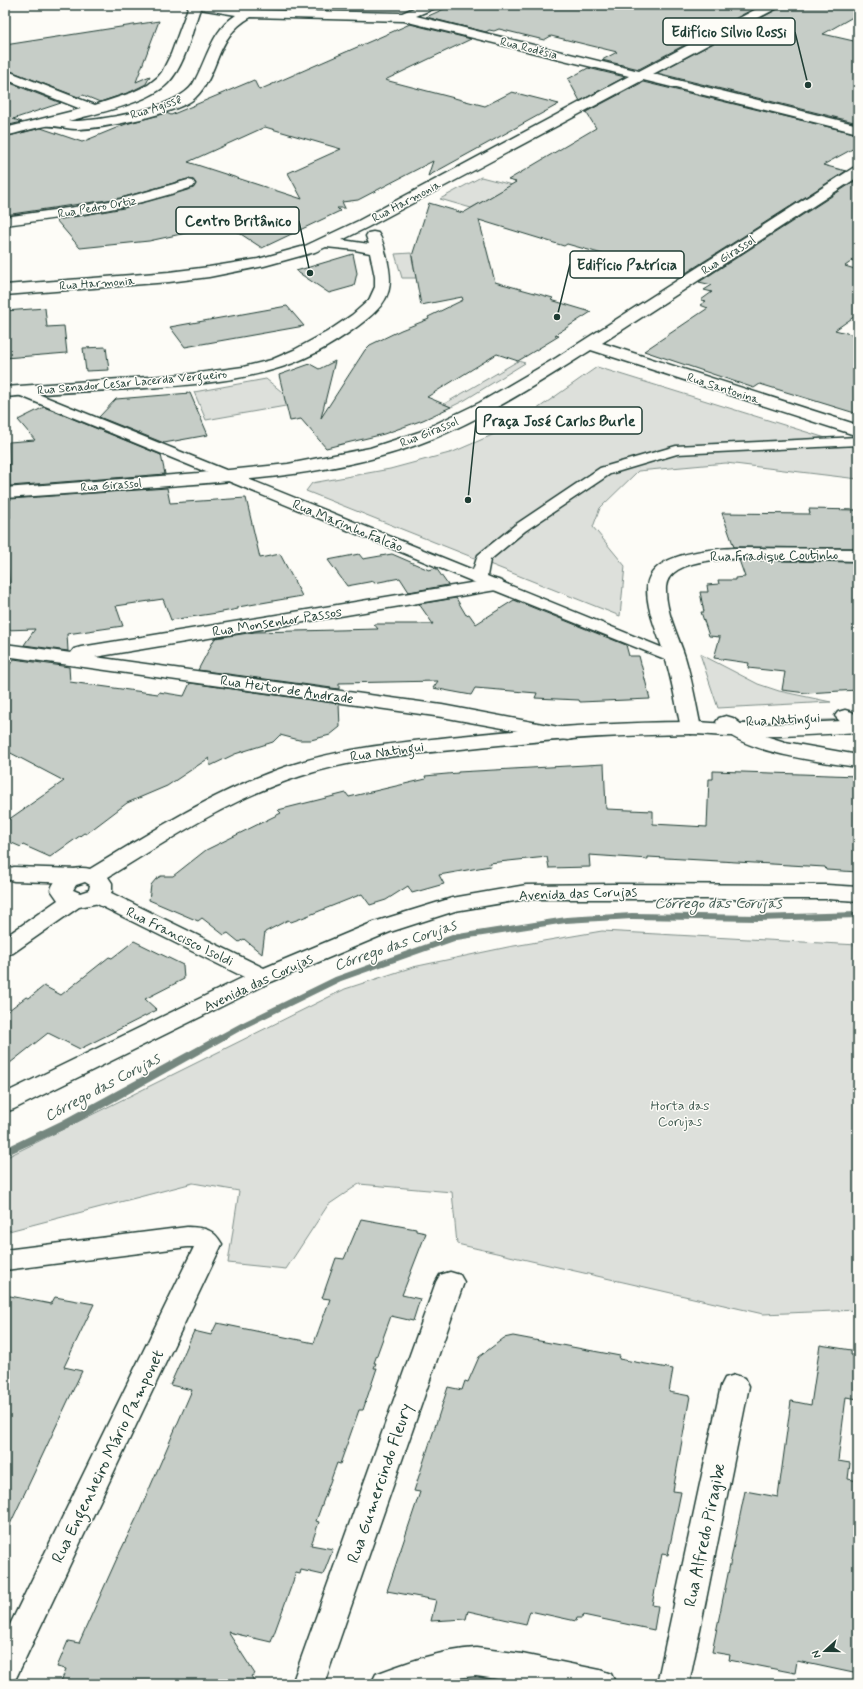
<svg xmlns="http://www.w3.org/2000/svg" width="863" height="1689" font-family="Mynerve,sans-serif">
<style>
.built{fill:#eceee9}
.green{fill:#dde0db;stroke:#7e8e88}
.lines{fill:none;stroke-linecap:round;stroke-linejoin:round}
.stream{fill:#75877f;fill-rule:evenodd}
.building{fill:#c6cdc7;stroke:#1f3d34;fill-rule:evenodd}
.pedestrian-casing{stroke:#1f3d34;stroke-width:3}
.minor-casing{stroke:#1f3d34;stroke-width:3}
.tertiary-casing{stroke:#1f3d34;stroke-width:3}
.pedestrian{fill:#fdfcf7;fill-rule:evenodd}
.minor{fill:#fdfcf7;fill-rule:evenodd}
.tertiary{fill:#fdfcf7;fill-rule:evenodd}
.labels{text-anchor:middle;stroke-width:3;stroke-linejoin:round;paint-order:stroke}
.far-street-label{font-size:12px;fill:#1f3d34;stroke:#fdfcf7}
.street-label{font-size:14px;fill:#1f3d34;stroke:#fdfcf7}
.park-label{font-size:14px;fill:#455e55;stroke:#fdfcf7}
.water-label{font-size:15px;font-style:italic;fill:#435c53;stroke:#fdfcf7}
.near-street-label{font-size:17px;fill:#1f3d34;stroke:#fdfcf7}
.leader{fill:none;stroke:#1f3d34;stroke-width:1.5}
.callout-dot{fill:#1f3d34;stroke:#fdfcf7;stroke-width:1.5}
.callout{fill:#fdfcf7;stroke:#1f3d34;stroke-width:1.5}
.callout-label{font-size:15px;text-anchor:middle;font-weight:bold;fill:#1f3d34}
</style>
<rect width="100%" height="100%" fill="#fdfcf7"/>
<filter id="ink" filterUnits="userSpaceOnUse"><feTurbulence type="fractalNoise" baseFrequency=".025" numOctaves="2"/><feDisplacementMap in="SourceGraphic" scale="8" xChannelSelector="R" yChannelSelector="G"/><feConvolveMatrix kernelMatrix="1 2 1 2 8 2 1 2 1" color-interpolation-filters="sRGB"/></filter>
<g filter="url(#ink)">
<path class="built" d="M297 5H408L397 10Z"/>
<g class="green">
<path d="M481 177 512 185 471 208 440 199Z"/>
<path d="M411 253 416 278H402L395 254Z"/>
<path d="M518 361 525 363 465 400 451 407 444 404Z"/>
<path d="M597 367 858 448V479L726 463 638 471 600 508 593 527 625 566 620 616 306 491 312 483 390 469 453 452 513 426Z"/>
<path d="M266 379 297 404 206 420 194 392Z"/>
<path d="M700 654 758 684 779 691 831 702 718 708Z"/>
<path d="M858 719V723L735 728 734 723Z"/>
<path d="M602 931 858 945V1310L763 1314 457 1244 452 1192 359 1184 328 1205 286 1269 228 1263 239 1191 193 1183 5 1232V1158L345 989 413 967 508 947Z"/>
</g>
<g class="lines">
<path class="stream" d="M858 912V918L758 921 632 919 566 923 457 940 341 981 247 1027 69 1127 5 1156V1148L61 1121 241 1023 335 977 452 935 566 917 632 913 758 915Z"/>
</g>
<g class="building">
<path d="M453 5H761L639 69 602 60 617 52 551 36 544 40 499 29 494 31 489 30 486 32 426 17Z"/>
<path d="M780 5H858V14L823 34 858 42V123L657 73 778 9Z"/>
<path d="M159 21 136 82 150 76 146 84 130 92 100 102 83 95 78 97 5 69V45Z"/>
<path d="M410 24 471 39 385 80 485 106 512 92 559 104 428 176 433 161 358 200 342 202 345 208H337L340 211 262 248 209 213 208 215 218 226 149 241 80 248 56 220 124 208 193 188 196 183 193 180 188 179 121 198 5 215V137L41 128 82 142 126 124 166 113 171 115 254 80 259 90ZM265 127 341 149 288 173 302 199 188 162Z"/>
<path d="M588 68 625 77 580 101 568 79Z"/>
<path d="M5 81 61 103 13 119 22 122 5 126Z"/>
<path d="M643 82 858 134V146L823 165 846 171 681 276 567 244 564 246 479 220 495 282 553 298 551 300 591 312 555 335 559 336 518 361 497 354 427 397 451 407 423 420 384 434 326 448 301 419 290 421 279 375 310 364 319 369 335 361 321 418 365 350 370 345 401 330 429 319 428 317 463 300 462 297 421 305 412 256 429 203 463 213 516 182 508 180 596 128 586 112Z"/>
<path d="M858 179V257L845 266 858 270V314L835 330 858 336V414L760 384 754 388 644 351 708 308 700 305 706 301 701 300 712 292 704 290 712 285 699 282Z"/>
<path d="M353 254 357 273 354 286 329 293 296 271Z"/>
<path d="M287 306 304 326 185 347 170 327Z"/>
<path d="M45 308 47 327 64 326 67 353 5 358V311Z"/>
<path d="M106 347 109 370 86 371 83 348Z"/>
<path d="M190 393 208 435 164 443 99 417 116 399Z"/>
<path d="M44 407 161 455 165 474 10 486 9 442 35 440 18 420Z"/>
<path d="M167 488 170 503 246 498 260 558 280 554 302 596 238 607V609L217 613 171 620 163 599 116 606 123 626 67 634 68 651 24 645 35 629 5 630V589H10L5 545V518H10V499Z"/>
<path d="M809 509 858 510V548L734 547 722 513 810 514Z"/>
<path d="M359 554 363 559 392 554 429 570 436 568 448 585 409 592 400 578 374 583V581L347 586 328 560Z"/>
<path d="M739 560 858 562V690L806 693 782 690 785 672 748 668 749 663 714 658 720 637 709 636 701 612H704L700 592H708L707 585 719 584 718 580H735V578L745 577Z"/>
<path d="M456 598 466 615 469 614 476 624 514 600 626 645 629 656H639L650 699 580 702 579 700 535 698 537 693 475 688 471 695 433 688 438 681 339 683V689L198 670 215 638 255 632 378 629 374 624H433L419 604Z"/>
<path d="M14 659 69 667 70 682 158 694 159 692 184 696 190 683 339 704 340 727 330 735 311 740H299L280 735 273 742 235 754 210 766 209 758 167 786 127 803 86 834 84 833 50 857 23 845 21 847 5 840V822L64 781 5 750V671Z"/>
<path d="M604 764 606 809 653 811V824L707 827 709 779H713V771L858 776V872L826 870 825 867 648 857V859L589 855 590 867 549 868 547 857 489 863 490 866 439 875 444 884 412 893 408 886 386 900 370 905 362 894 302 918 291 922 288 920 265 932 262 954 244 939 239 942 228 933 224 935 202 918 198 921 149 900 151 885 156 879 161 876H173L206 850 281 813 278 810 346 793 349 797 426 779 425 776 458 773V772Z"/>
<path d="M134 941 183 965 184 979 145 999 157 1010 80 1049 48 1033 5 1067V1013L26 997 29 998 44 986 61 995 109 957 112 958Z"/>
<path d="M361 1219 416 1229V1231L426 1233 402 1295 420 1299 413 1321 391 1316 374 1363H376L374 1368H377L363 1410H359L340 1464 337 1463 316 1521 319 1522 311 1545 333 1549 323 1575 301 1570 300 1574 296 1573 271 1642 228 1632 255 1674 251 1676 256 1684H60L66 1669 57 1667 68 1641 79 1643 118 1556 138 1515 192 1390 170 1385 194 1331 211 1335 217 1323 314 1343 330 1299 322 1298 336 1258 344 1259Z"/>
<path d="M5 1295 51 1304 55 1297 94 1304 64 1367 82 1371 5 1535Z"/>
<path d="M513 1336 620 1356 619 1359 673 1369 669 1392 690 1396 673 1491 681 1492 668 1555 662 1554 652 1605 658 1606 654 1630 583 1615 582 1618H577L576 1621 530 1611 526 1624 468 1611 466 1619 431 1621 436 1600 387 1591 420 1492 414 1491 448 1387 462 1390 465 1381 468 1382 479 1357 504 1338Z"/>
<path d="M820 1345 851 1350V1355L858 1356V1399L846 1397 838 1461 850 1463 848 1479 858 1481V1674L797 1661 795 1673 729 1660 730 1655 712 1652 745 1491 778 1497 791 1401 811 1405Z"/>
</g>
<g class="lines">
<defs>
<path id="pedestrian" d="M21 387 473 570 478 555 515 525 600 468 676 446 858 437V445L677 454 610 474 525 531 490 560 487 576 680 655 683 658 680 661 675 663 474 582 16 394 15 391 16 388Z"/>
<g id="minor">
<path d="M189 5H218L246 9 254 7 259 10 402 13 421 5H437L435 8 416 16 639 71 764 5H779L777 8 653 74 858 125V133L643 80 368 227 342 240 369 244 366 236 368 233 373 232 378 233C383 240 384 247 386 255 394 285 391 300 367 319 342 339 313 357 282 367 233 383 180 386 129 389 88 391 46 393 5 397V387L191 374 243 367 271 360 294 350 327 332 352 315 369 300 375 287V277L370 253 355 250 326 247 315 252 264 266 209 277 169 282 5 295V285L169 272 209 267 258 259 305 246 358 221 629 76 404 21 251 17C213 38 221 73 195 98 178 114 101 129 76 129 67 129 56 125 46 126 33 128 18 133 5 136V128L81 109 5 79V70L95 105 131 93 148 85 158 77 162 72 171 54ZM200 9 236 15C211 31 207 60 193 84 177 109 96 122 68 121 94 114 149 103 168 83 186 64 191 33 200 9Z"/>
<path d="M858 167V177L602 343 858 425V436L591 350C540 382 488 416 432 439 353 471 265 479 181 485 122 490 64 494 5 498V488L199 473 288 464 370 448 419 432 479 403 556 358 853 168Z"/>
<path d="M188 180 193 181 195 184 193 187C132 208 69 217 5 225V217L75 207 121 199Z"/>
<path d="M736 548 858 549V561C834 560 810 560 785 560 761 559 669 551 666 587 665 611 678 635 685 657 692 680 696 704 701 728L698 732 691 734 684 732 681 728C676 704 672 680 665 657 659 635 647 613 647 589 647 553 710 549 736 548Z"/>
<path d="M495 579 502 581 504 585 502 589 95 657 442 705 575 730 578 734 575 738 568 740 442 717 5 656V644L71 653 74 649 81 647Z"/>
<path d="M845 710 852 712 858 717V735L851 733 835 716 838 712Z"/>
<path d="M726 716 733 718 742 725 759 734 785 742 858 755V767C822 762 737 753 716 722L719 718Z"/>
<path d="M14 867 78 869 86 871 89 876 86 881 78 883 14 881 6 879V869Z"/>
<path d="M614 884 827 885 858 887V901L827 899H526L455 911 390 932 271 982 14 1109 5 1112V1093L244 977 89 900 86 895 89 890 97 888 105 890 264 968 374 922 452 898 526 885Z"/>
<path d="M187 1227C204 1228 213 1228 222 1244L16 1678 5 1682V1635L194 1247H187L5 1270V1250Z"/>
<path d="M450 1272 460 1275 464 1282 324 1684H292L436 1282 440 1275Z"/>
<path d="M735 1375 745 1378 749 1386 689 1684H657L721 1386 725 1378Z"/>
<path d="M476 1648 522 1654 600 1670 611 1674 616 1684H534L476 1676 453 1678 426 1684H371L376 1674C408 1662 441 1650 476 1648Z"/>
</g>
<path id="tertiary" d="M858 720V732C816 735 775 737 733 736 718 736 704 734 690 734 610 735 531 741 452 750 401 755 350 760 301 776 231 798 170 839 108 877L112 883V891L109 896 99 903 79 907 13 953 5 955V937L58 900 51 890C55 875 74 865 90 869 153 831 215 791 285 767 338 749 394 743 450 737 530 729 610 722 690 722 705 722 719 724 734 724 775 724 817 723 858 720ZM85 882 90 885 89 890 80 893 73 890 76 885Z"/>
</defs>
<use href="#pedestrian" class="pedestrian-casing"/>
<use href="#minor" class="minor-casing"/>
<use href="#tertiary" class="tertiary-casing"/>
<use href="#pedestrian" class="pedestrian"/>
<use href="#minor" class="minor"/>
<use href="#tertiary" class="tertiary"/>
</g>
</g>
<g class="labels">
<g class="far-street-label">
<text transform="translate(529 48) rotate(14)" y="4">Rua Rodésia</text>
<text transform="translate(156 107) rotate(-18)" y="4">Rua Agissê</text>
<text transform="translate(406 201) rotate(-28)" y="4">Rua Harmonia</text>
<text transform="translate(97 207) rotate(-10)" y="4">Rua Pedro Ortiz</text>
<text transform="translate(728 255) rotate(-33)" y="4">Rua Girassol</text>
<text transform="translate(97 283) rotate(-4)" y="4">Rua Harmonia</text>
<text transform="translate(132 382) rotate(-5)" y="4">Rua Senador Cesar Lacerda Vergueiro</text>
<text transform="translate(723 388) rotate(18)" y="4">Rua Santonina</text>
<text transform="translate(429 432) rotate(-22)" y="4">Rua Girassol</text>
<text transform="translate(111 485) rotate(-4)" y="4">Rua Girassol</text>
</g>
<g class="street-label">
<text transform="translate(348 525) rotate(22)" y="5">Rua Marinho Falcão</text>
<text transform="translate(774 555) rotate(-1)" y="5">Rua Fradique Coutinho</text>
<text transform="translate(277 621) rotate(-9)" y="5">Rua Monsenhor Passos</text>
<text transform="translate(287 689) rotate(8)" y="5">Rua Heitor de Andrade</text>
<text transform="translate(783 719) rotate(-3)" y="5">Rua Natingui</text>
<text transform="translate(387 751) rotate(-8)" y="5">Rua Natingui</text>
<text transform="translate(578 893) rotate(-2)" y="5">Avenida das Corujas</text>
<text transform="translate(180 936) rotate(26)" y="5">Rua Francisco Isoldi</text>
<text transform="translate(258 982) rotate(-25)" y="5">Avenida das Corujas</text>
</g>
<g class="park-label">
<text x="680" y="1110">Horta das<tspan x="680" dy="16">Corujas</tspan></text>
</g>
<g class="water-label">
<text x="718" y="908">Córrego das Corujas</text>
<text transform="translate(395 945) rotate(-19)" y="5">Córrego das Corujas</text>
<text transform="translate(102 1087) rotate(-28)" y="5">Córrego das Corujas</text>
</g>
<g class="near-street-label">
<text transform="translate(107 1456) rotate(-64)" y="6">Rua Engenheiro Mário Pamponet</text>
<text transform="translate(379 1483) rotate(-71)" y="6">Rua Gumercindo Fleury</text>
<text transform="translate(704 1535) rotate(-78)" y="6">Rua Alfredo Piragibe</text>
</g>
</g>
<path class="leader" d="M808 85L795 32M310 273L299 221M557 317L570 264M468 500L476 421"/>
<g class="callout-dot">
<circle cx="808" cy="85" r="4"/>
<circle cx="310" cy="273" r="4"/>
<circle cx="557" cy="317" r="4"/>
<circle cx="468" cy="500" r="4"/>
</g>
<g class="callout">
<rect x="663" y="18" width="132" height="27" rx="4"/>
<rect x="176" y="207" width="123" height="27" rx="4"/>
<rect x="570" y="251" width="114" height="27" rx="4"/>
<rect x="476" y="407" width="166" height="27" rx="4"/>
</g>
<g class="callout-label">
<text x="729" y="37">Edifício Silvio Rossi</text>
<text x="238" y="226">Centro Britânico</text>
<text x="627" y="270">Edifício Patrícia</text>
<text x="559" y="426">Praça José Carlos Burle</text>
</g>
<rect width="863" height="1689" fill="none" stroke="#fdfcf7" stroke-width="20"/>
<rect x="10" y="10" width="843" height="1669" fill="none" stroke="#1f3d34" stroke-width="1.5" filter="url(#ink)"/>
<g transform="translate(825 1651) rotate(249)" stroke="#fdfcf7" stroke-width="3" paint-order="stroke">
<path d="M0-3L7 15L0 10L-7 15Z" fill="#1f3d34"/>
<text y="-6" font-size="11" font-weight="bold" text-anchor="middle" fill="#1f3d34">N</text>
</g>
</svg>
